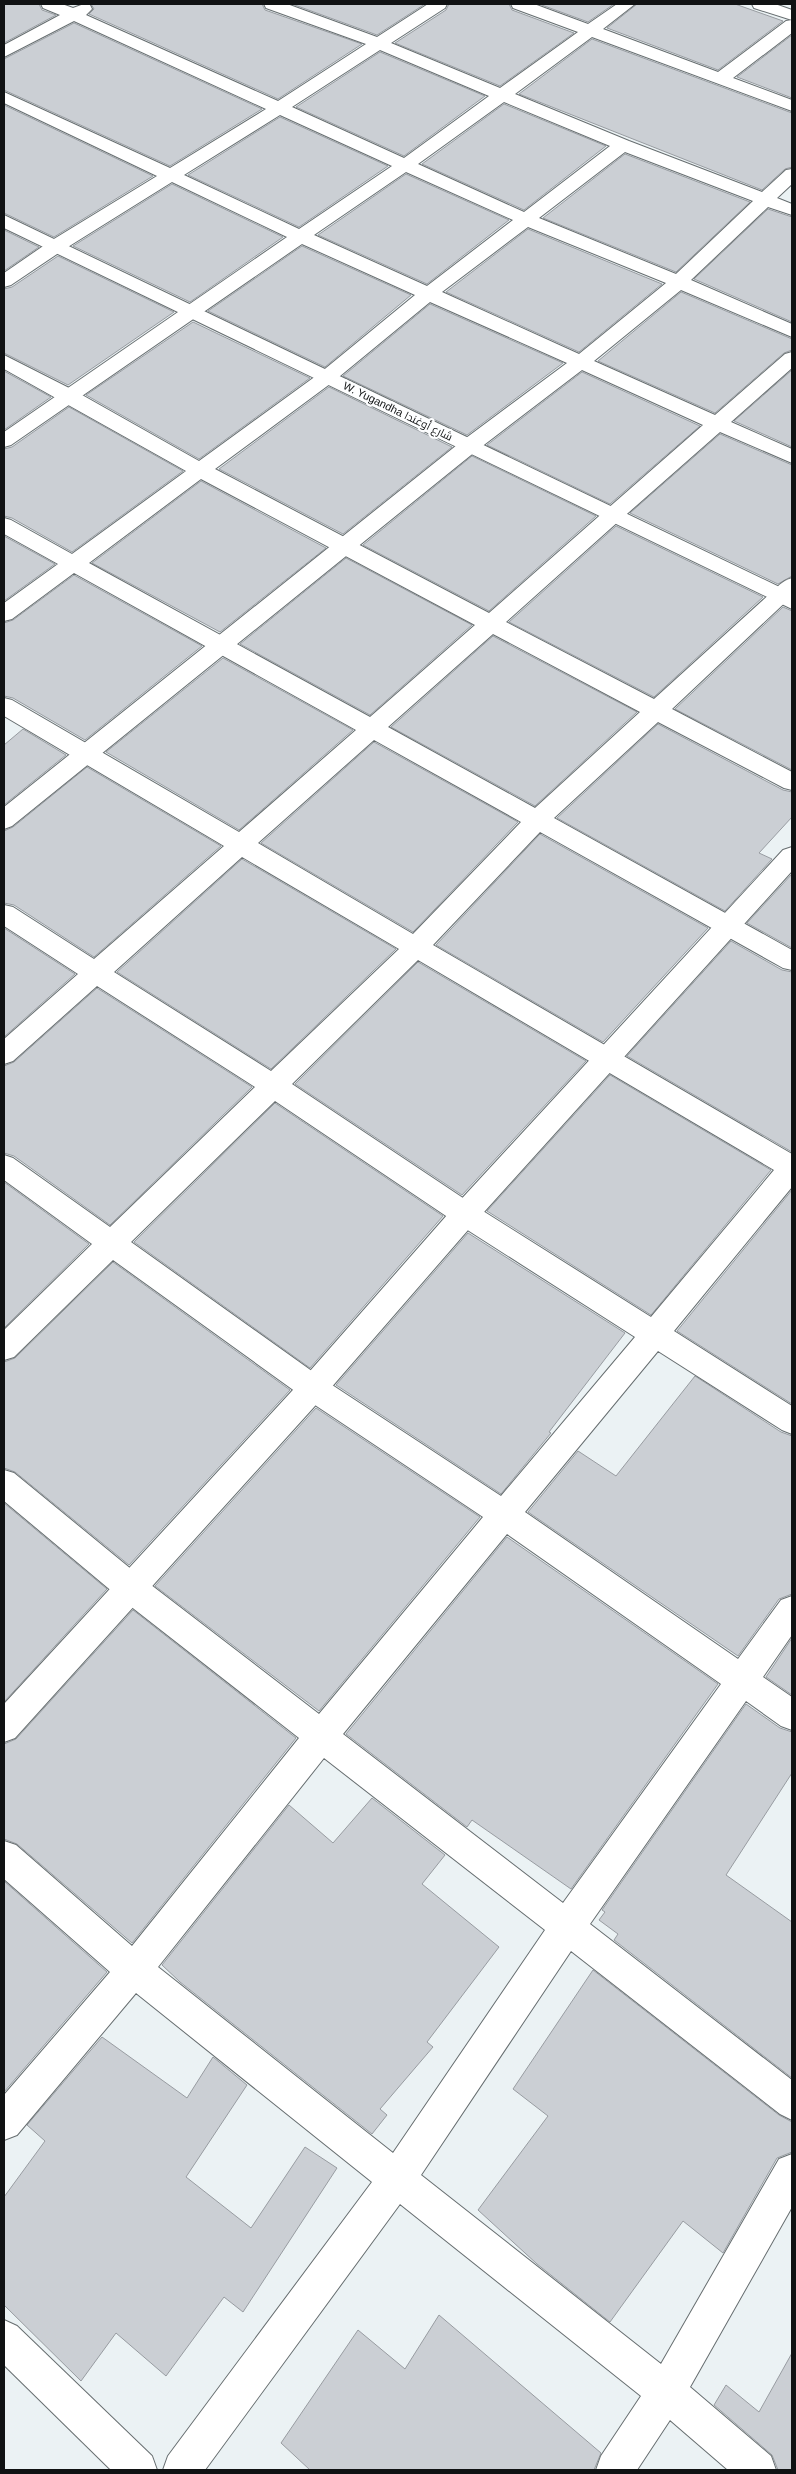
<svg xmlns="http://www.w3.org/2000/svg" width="796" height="2474" font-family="Arial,Cairo,sans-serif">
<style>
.building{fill:#cbcfd4;stroke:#989ca1}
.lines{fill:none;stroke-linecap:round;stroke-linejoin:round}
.service-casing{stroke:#676e70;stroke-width:2}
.minor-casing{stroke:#676e70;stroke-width:2}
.tertiary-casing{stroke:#676e70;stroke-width:2}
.service{fill:#fff;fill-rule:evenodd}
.minor{fill:#fff;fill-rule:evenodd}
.tertiary{fill:#fff;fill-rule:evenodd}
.labels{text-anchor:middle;stroke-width:4.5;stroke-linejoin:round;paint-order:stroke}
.far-street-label{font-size:11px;fill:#101213;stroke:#fdfeff}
</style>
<rect width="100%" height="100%" fill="#ebf2f4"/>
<g class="building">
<path d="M4 4H39L42 10 56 15 4 43Z"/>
<path d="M91 4H262L265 10 362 44 278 99 89 14 94 9Z"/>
<path d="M292 4H425L377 35Z"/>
<path d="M449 4H509L512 10 574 33 500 86 395 43 446 10Z"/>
<path d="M539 4H614L588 22Z"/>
<path d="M637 4H735L783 21 718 70 607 28Z"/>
<path d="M74 23 262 109 170 166 4 90V59Z"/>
<path d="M792 35V98L737 77Z"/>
<path d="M592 39 792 113V167L785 169 762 190 519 94Z"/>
<path d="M380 52 485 96 404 156 296 107Z"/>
<path d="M504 104 606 146 524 210 422 164Z"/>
<path d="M4 105 153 176 54 237 4 213Z"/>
<path d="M280 117 388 166 299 227 188 175Z"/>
<path d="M625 154 750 202 676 272 543 218Z"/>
<path d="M406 174 509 220 427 284 318 235Z"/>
<path d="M172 184 283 237 190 302 73 246Z"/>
<path d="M768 209 792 217V322L694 279Z"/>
<path d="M528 229 662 284 579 352 446 292Z"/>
<path d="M4 230 39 247 4 271Z"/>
<path d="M302 246 411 295 325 367 208 311Z"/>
<path d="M58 256 174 312 68 385 4 353V289L12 287Z"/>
<path d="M681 292 792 339V350L784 353 715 413 598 361Z"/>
<path d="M430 304 563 363 467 435 343 376Z"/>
<path d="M193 322 310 378 199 459 86 395Z"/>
<path d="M792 370V447L734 421Z"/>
<path d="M4 371 51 397 4 430Z"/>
<path d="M582 372 700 426 610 504 487 445Z"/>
<path d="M329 387 452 447 343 534 219 469Z"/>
<path d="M69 407 183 471 72 552 12 518 4 516V449L12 447Z"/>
<path d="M720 434 792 465V576L778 584 630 513Z"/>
<path d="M472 456 596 516 489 611 363 545Z"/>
<path d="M201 481 326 548 220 632 92 563Z"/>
<path d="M616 526 763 597 654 697 509 622Z"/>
<path d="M4 536 55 564 4 601Z"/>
<path d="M346 558 472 625 370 715 240 644Z"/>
<path d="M74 575 202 646 85 740 13 698 4 696V623L13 620Z"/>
<path d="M783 607 792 611V770L675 709Z"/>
<path d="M493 636 637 712 535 806 391 727Z"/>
<path d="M223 658 353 730 239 830 106 752Z"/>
<path d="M658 724 783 790 792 792V817L759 853 772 859 725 911 557 818Z"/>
<path d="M23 729 66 755 4 805V745Z"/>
<path d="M374 742 518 822 413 932 261 843Z"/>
<path d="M87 767 221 846 94 957 14 905 4 903V831L13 827Z"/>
<path d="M540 834 708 928 603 1042 436 945Z"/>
<path d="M242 859 396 949 271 1069 117 972Z"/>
<path d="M792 874V948L747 923Z"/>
<path d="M4 928 75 974 4 1037Z"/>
<path d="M731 941 782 970 792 972V1152L627 1056Z"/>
<path d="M418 962 586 1061 462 1195 295 1084Z"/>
<path d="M97 988 252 1087 110 1225 14 1156 4 1153V1066L14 1062Z"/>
<path d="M610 1075 771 1170 651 1315 487 1211Z"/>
<path d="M275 1103 443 1216 310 1368 134 1242Z"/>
<path d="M4 1182 89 1244 4 1328Z"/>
<path d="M792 1190V1404L677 1331Z"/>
<path d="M468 1233 625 1333 549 1432 551 1433 501 1494 336 1385Z"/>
<path d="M113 1262 290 1390 129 1565 15 1472 4 1468V1362L15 1358Z"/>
<path d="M695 1376 781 1432 792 1436V1594L779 1599 738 1656 528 1512 578 1451 616 1476Z"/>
<path d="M316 1408 480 1517 319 1711 155 1586Z"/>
<path d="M4 1503 107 1589 4 1702Z"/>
<path d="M507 1537 718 1684 571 1889 472 1820 467 1827 346 1734Z"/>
<path d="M133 1610 296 1738 132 1943 17 1844 4 1839V1744L16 1739Z"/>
<path d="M792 1638V1695L766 1677Z"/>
<path d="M746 1704 780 1728 792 1732V1773L726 1875 792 1922V2078L614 1940 618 1934 599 1920 605 1912 602 1910Z"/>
<path d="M372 1798 445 1855 422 1884 499 1947 427 2042 433 2047 380 2109 387 2115 372 2134 180 1982 162 1965 289 1805 333 1843Z"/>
<path d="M4 1881 107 1972 4 2092Z"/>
<path d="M593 1970 779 2115 792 2122V2152L777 2158 723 2253 683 2221 610 2322 537 2264 478 2210 548 2116 513 2089Z"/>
<path d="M102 2037 187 2098 213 2057 247 2085 186 2177 251 2228 305 2147 337 2168 243 2312 224 2297 166 2376 116 2333 81 2381 4 2305V2197L45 2141 27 2125Z"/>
<path d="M439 2315 601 2453 594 2470H310L281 2443 358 2330 405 2369Z"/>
<path d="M792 2353V2470H778L772 2455 714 2405 726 2385 759 2412Z"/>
</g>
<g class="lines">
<defs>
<g id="service">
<path d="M56 240 63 242 65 246 63 250 11 285 4 287V273L49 242Z"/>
<path d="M4 355 75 391 199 461 320 373 327 371 334 373 337 377 334 381 215 469 489 613 606 510 613 508 620 510 624 515 620 520 506 622 654 699 773 591 781 589 789 591 792 596 672 709 792 772V790L784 788 658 722 554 818 792 950V970L783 968 540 832 433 945 792 1154V1187L674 1331 792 1406V1434L782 1430 658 1351 525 1512 738 1659 781 1600 792 1596V1635L763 1677 792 1697V1730L781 1726 746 1701 590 1924 792 2080V2120L780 2114 571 1951 421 2175 661 2364 779 2159 792 2154V2207L690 2387 771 2456 776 2470H728L670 2420 637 2470H596L601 2456 641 2396 400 2204 205 2470H163L168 2456 372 2182 136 1993 17 2135 4 2140V2095L110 1972 4 1879V1841L16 1845 132 1946 299 1738 120 1598 4 1501V1470L14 1473 142 1578 319 1714 483 1517 303 1397 113 1260 14 1357 4 1360V1330L92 1244 4 1180V1155L13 1158 110 1227 255 1087 97 986 13 1061 4 1064V1039L78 974 4 926V905L13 907 94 959 224 846 4 716V698L12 700 239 832 356 730 74 573 12 619 4 621V603L58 564 4 534V518L11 520 72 554 186 471 4 369ZM201 479 475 625 370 717 89 563ZM493 634 640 712 535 808 388 727ZM374 740 521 822 413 934 258 843ZM242 857 399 949 271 1071 114 972ZM418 960 774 1170 651 1317 475 1206 292 1084ZM275 1101 455 1222 635 1337 501 1496 323 1379 131 1242ZM507 1534 721 1684 563 1903 343 1734ZM324 1758 545 1930 393 2153 158 1967Z"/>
<path d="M4 2320 17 2326 152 2456 157 2470H111L4 2365Z"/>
</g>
<g id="minor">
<path d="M41 4H62L73 8 84 4 90 5 92 9 86 15 278 101 366 44 266 8 264 4H287L377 37 428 4H447L445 8 391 43 500 88 578 32 513 8 511 4H534L588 24 617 4H635L603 29 718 72 786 21 792 20V33L733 78 792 100V111L592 37 515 94 629 141 762 192 786 170 792 169V184L777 198 792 204V215L768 207 691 280 792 324V337L681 290 594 361 715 415 785 354 792 352V368L731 422 792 449V463L720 432 620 520 613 522 606 520 602 515 606 510 703 425 582 370 476 451 12 826 4 829V807L462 441 567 363 430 302 334 381 327 383 320 381 317 377 320 373 415 295 302 244 11 445 4 447V432L287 237 172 182 63 250H49L47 246 49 242 157 176 4 103V92L170 168 266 109 74 21 4 57V45L60 15 43 8ZM380 50 489 96 404 158 292 107ZM504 102 610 146 524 212 418 164ZM280 115 392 166 299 229 184 175ZM625 152 753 201 676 274 539 218ZM406 172 513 220 427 286 314 235ZM528 227 666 283 579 354 442 292Z"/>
<path d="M752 4H775L792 10V20L754 8Z"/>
<path d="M792 578V598L781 603 773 601 770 596C776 587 782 581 792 578Z"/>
<path d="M792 847V871L475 1222 323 1397 15 1738 4 1742V1704L303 1379 455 1206 783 850Z"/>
</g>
<path id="tertiary" d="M4 215 792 593V609L4 228Z"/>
</defs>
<use href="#service" class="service-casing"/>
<use href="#minor" class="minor-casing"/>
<use href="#tertiary" class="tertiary-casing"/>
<use href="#service" class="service"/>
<use href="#minor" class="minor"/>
<use href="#tertiary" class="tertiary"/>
</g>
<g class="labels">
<g class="far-street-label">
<text transform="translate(398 411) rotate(26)" y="4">W. Yugandha شارع أوغندا</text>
</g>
</g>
<rect width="796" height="2474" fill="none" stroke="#101213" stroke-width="10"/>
</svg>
